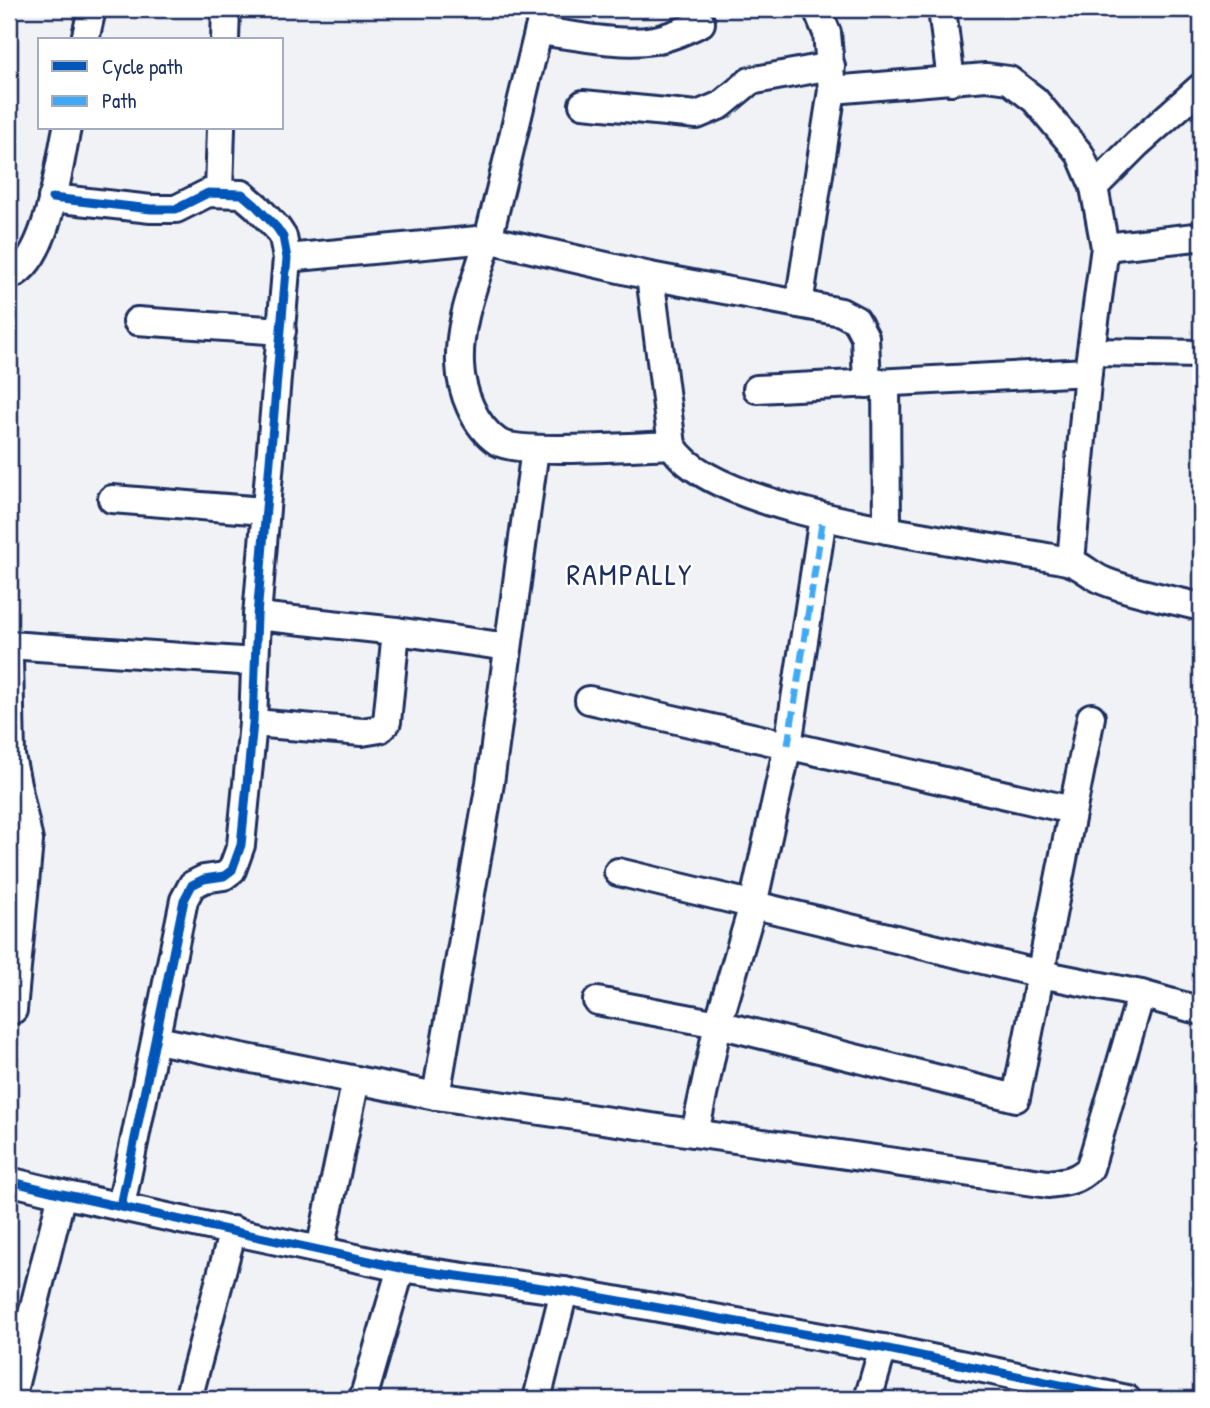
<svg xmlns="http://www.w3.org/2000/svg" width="1210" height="1408" font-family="'Patrick Hand',sans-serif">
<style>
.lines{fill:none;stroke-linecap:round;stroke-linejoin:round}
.street-casing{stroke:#1b2f5e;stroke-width:32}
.street{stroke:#fff;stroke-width:26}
.quiet{stroke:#3fa9f5;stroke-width:7;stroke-dasharray:14 7;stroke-linecap:butt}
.cycleway-casing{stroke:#fff;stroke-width:13}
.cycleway{stroke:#0057b8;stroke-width:9}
.labels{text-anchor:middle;stroke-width:5;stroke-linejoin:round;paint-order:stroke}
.quarter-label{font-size:30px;letter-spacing:2px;fill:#1b2f5e;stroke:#fff}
</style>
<rect width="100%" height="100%" fill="#f1f2f5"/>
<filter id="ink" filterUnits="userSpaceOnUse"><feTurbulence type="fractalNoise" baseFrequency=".0143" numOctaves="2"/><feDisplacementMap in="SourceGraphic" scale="14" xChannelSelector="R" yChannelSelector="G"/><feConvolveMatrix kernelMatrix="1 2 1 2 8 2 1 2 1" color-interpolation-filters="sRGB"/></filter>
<g filter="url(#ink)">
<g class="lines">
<defs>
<g id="street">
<path d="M544 9C525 84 508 160 489 235 478 278 458 318 460 364 461 391 474 426 498 442 519 455 641 446 672 445"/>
<path d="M942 9 951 81"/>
<path d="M539 31C574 35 620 46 654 40 671 37 686 30 701 23"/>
<path d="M85 40 92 9"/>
<path d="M225 40 226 9"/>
<path d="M832 90 986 77 1009 80 1035 100 1080 154 1094 187 1105 247 1088 372 1071 561"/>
<path d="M583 104 697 115 721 105 750 81 831 66"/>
<path d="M1094 187 1137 144 1201 87"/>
<path d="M219 192 221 128"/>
<path d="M52 198 151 209H176L208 193 242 194 256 206 277 228 283 237 287 258 257 616 253 723 241 845 232 870 224 876 204 879 192 885 184 900 121 1206"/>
<path d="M1105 247 1196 237"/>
<path d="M287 258 488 239 650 276 841 312 856 320 865 337 867 384"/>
<path d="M9 276C48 263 59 164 67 128"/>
<path d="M650 276 672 445C712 517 985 543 1067 561 1081 564 1091 576 1104 581 1133 593 1170 599 1201 607"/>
<path d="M799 304 832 90 827 33 817 9"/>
<path d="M137 321 282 331"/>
<path d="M1092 352 1201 354"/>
<path d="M886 383 887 530"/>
<path d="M757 389 1088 372"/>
<path d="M112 499 265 511"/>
<path d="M257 616 396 631 508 647"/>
<path d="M9 645 255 662"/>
<path d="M9 659 11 756 29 841 13 1010 9 1009"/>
<path d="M589 700 1072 810"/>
<path d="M253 723 362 732 380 729 387 722 396 631"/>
<path d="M618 872 1041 974 1141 994 1201 1011"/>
<path d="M597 1001 718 1024 1016 1098 1091 717"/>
<path d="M157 1040 436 1096 1048 1184C1066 1182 1077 1181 1090 1168L1141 994"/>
<path d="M436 1096 490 783 535 449"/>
<path d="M695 1133 718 1024 753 905 788 745 823 517"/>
<path d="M9 1181 62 1194 401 1268 564 1291 883 1348 1127 1399"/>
<path d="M320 1250 356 1080"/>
<path d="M11 1399 62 1194"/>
<path d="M188 1399 233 1230"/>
<path d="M363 1399 401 1268"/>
<path d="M537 1399 564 1291"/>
<path d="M868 1399 883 1348"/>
</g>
</defs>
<use href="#street" class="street-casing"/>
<use href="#street" class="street"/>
<path class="quiet" d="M788 745 823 517"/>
<defs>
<g id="cycleway">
<path d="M52 198 151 209H176L208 193 242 194 256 206 277 228 283 237 287 258 257 616 253 723 241 845 232 870 224 876 204 879 192 885 184 900 121 1206"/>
<path d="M9 1181 62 1194 401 1268 564 1291 883 1348 1127 1399"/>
</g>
</defs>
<use href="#cycleway" class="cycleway-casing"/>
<use href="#cycleway" class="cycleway"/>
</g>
</g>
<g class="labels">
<g class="quarter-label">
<text x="630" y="585">RAMPALLY</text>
</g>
</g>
<rect width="1210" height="1408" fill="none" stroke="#fff" stroke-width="35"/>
<rect x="18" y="18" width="1175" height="1373" fill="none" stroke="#1b2f5e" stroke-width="2.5" filter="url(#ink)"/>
<rect x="38" y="38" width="245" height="91" fill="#ffffff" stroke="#a4acbf" stroke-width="2"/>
<rect x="52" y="61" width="35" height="10" fill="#0057b8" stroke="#a4acbf" stroke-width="2"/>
<text x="102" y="74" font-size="21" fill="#1b2f5e">Cycle path</text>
<rect x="52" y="96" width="35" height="10" fill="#3fa9f5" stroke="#a4acbf" stroke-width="2"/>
<text x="102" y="108" font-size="21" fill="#1b2f5e">Path</text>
</svg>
